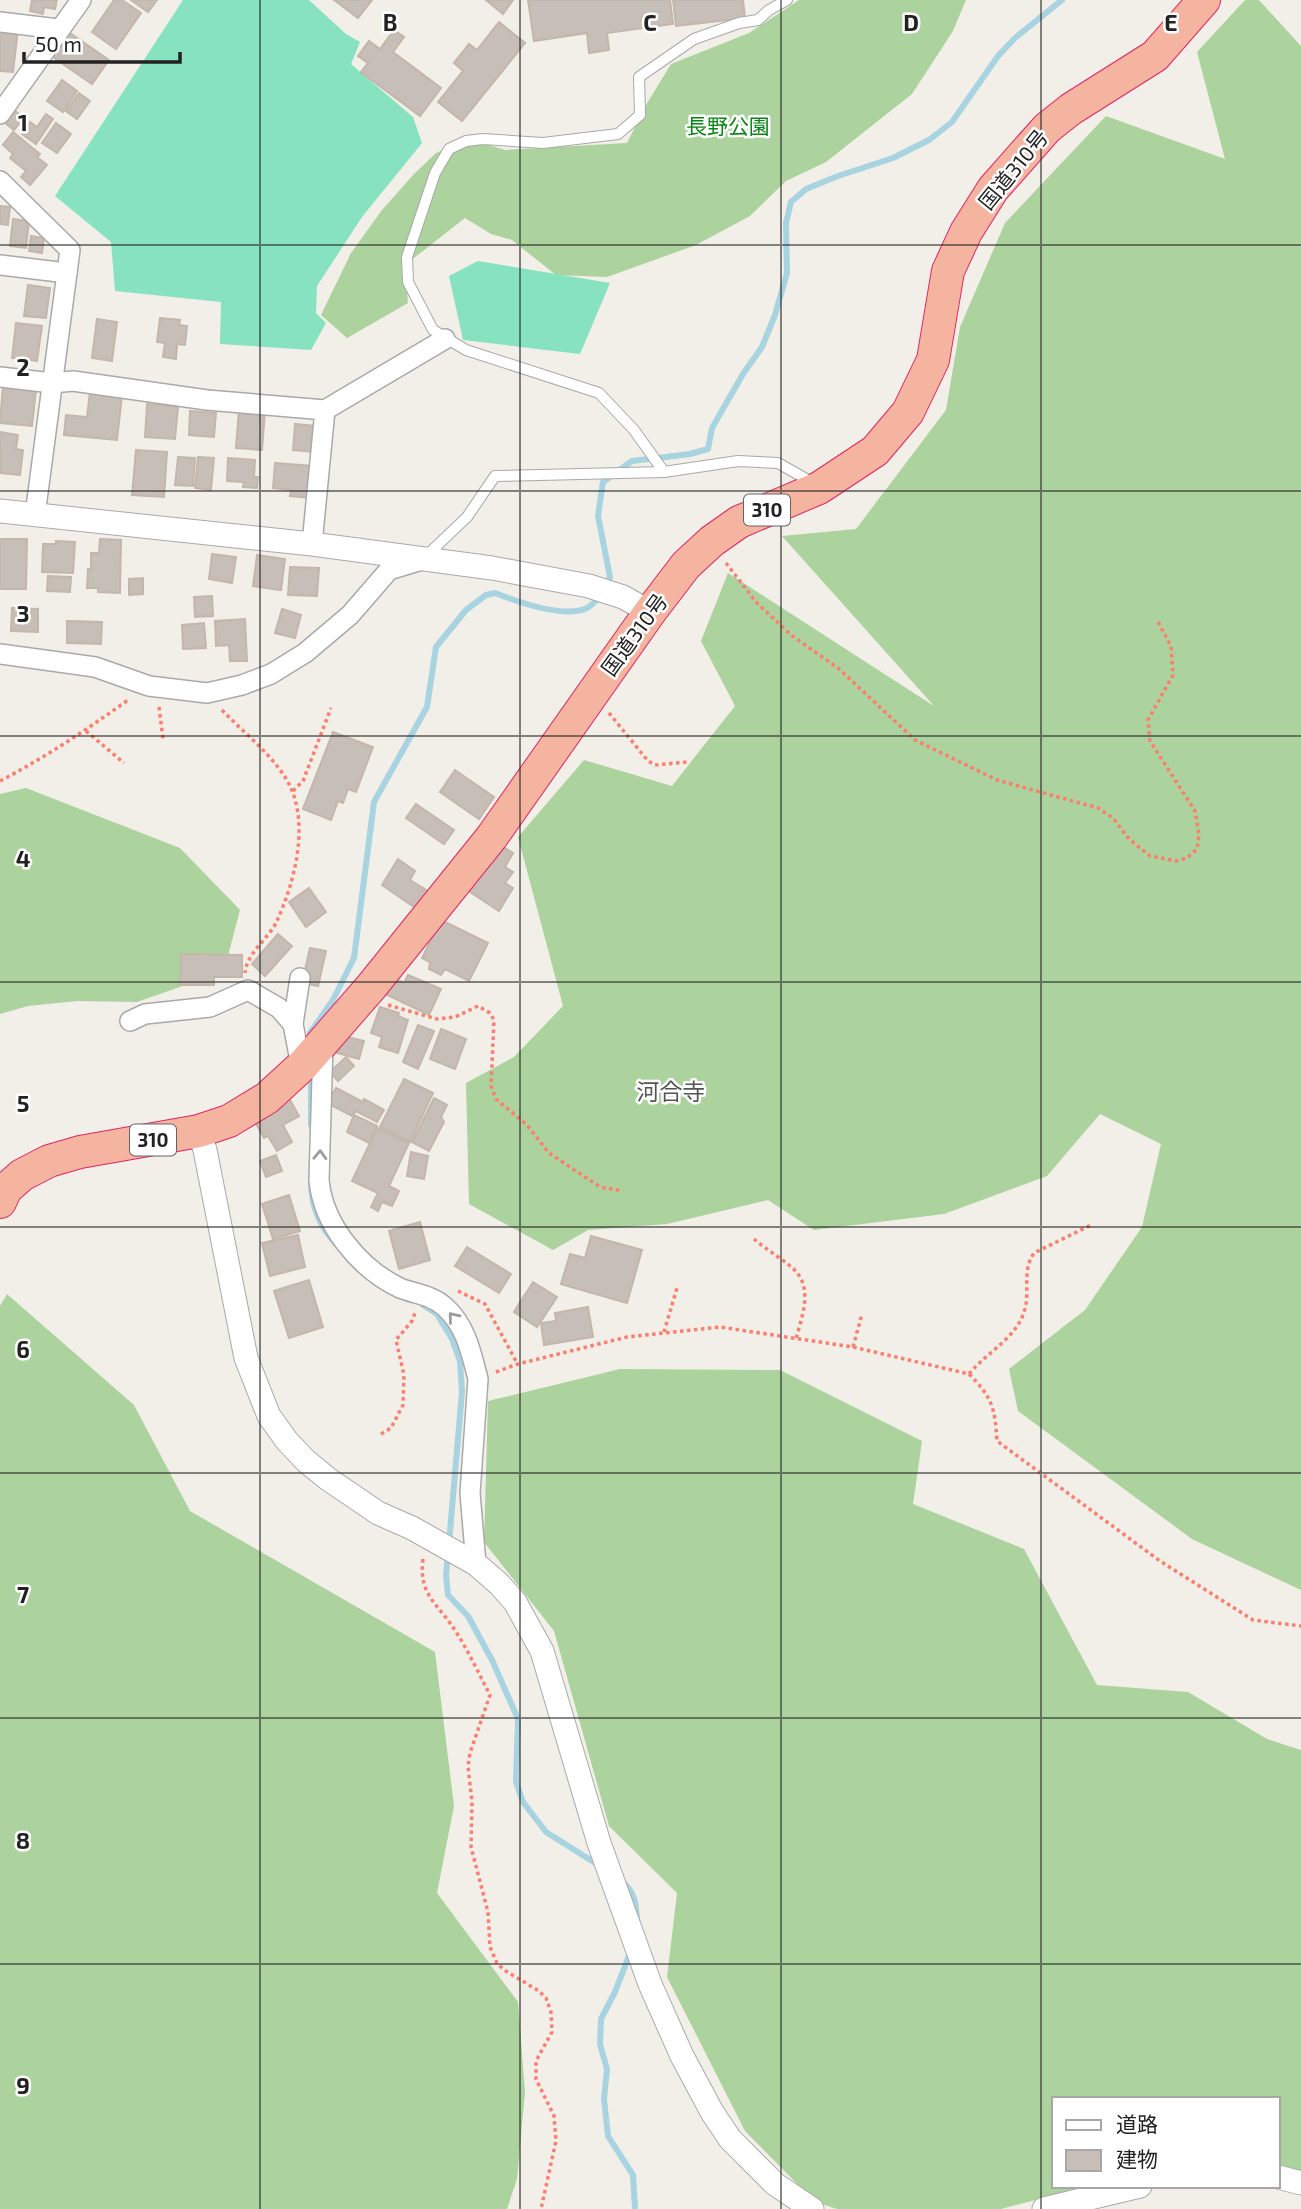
<svg xmlns="http://www.w3.org/2000/svg" width="1301" height="2209" font-family="'Exo 2','Noto Sans JP',sans-serif">
<style>
.forest{fill:#acd29d}
.pitch{fill:#86e2bf}
.lines{fill:none;stroke-linecap:round;stroke-linejoin:round}
.stream{stroke:#a8d3e0;stroke-width:6}
.building{fill:#c7bfb7;stroke:#c4b6aa;stroke-width:2}
.service-casing{stroke:#a9a9a9;stroke-width:12}
.minor-casing{stroke:#a9a9a9;stroke-width:22}
.tertiary-casing{stroke:#a9a9a9;stroke-width:25}
.trunk-casing{stroke:#e02565;stroke-width:34}
.path{stroke:#fd7e6e;stroke-width:3.5;stroke-dasharray:3.5 3.5;stroke-linecap:butt}
.service{stroke:#fff;stroke-width:10}
.minor{stroke:#fff;stroke-width:19}
.tertiary{stroke:#fff;stroke-width:23}
.trunk{stroke:#f4b4a0;stroke-width:32}
.oneway{stroke:#9c9c9c}
.grid{fill:none;stroke:#222;stroke-width:2;stroke-opacity:0.55}
.labels{text-anchor:middle;stroke-width:5;stroke-linejoin:round;paint-order:stroke}
.shield{fill:#fff;stroke:#646464;stroke-width:2}
.shield-label{font-size:19px;font-weight:bold;fill:#222}
.park-label{font-size:21px;fill:#098714;stroke:#fff}
.street-label{font-size:21px;fill:#222;stroke:#fff}
.neighbourhood-label{font-size:23px;fill:#555;stroke:#fff}
.grid-label{font-size:23px;text-anchor:middle;font-weight:bold;fill:#222;stroke:#fff;stroke-width:5;stroke-linejoin:round;paint-order:stroke}
</style>
<rect width="100%" height="100%" fill="#f2efe9"/>
<g class="forest">
<path d="M799 0H966L953 31 912 94 826 162 786 181 750 216 696 245 607 277 556 275 512 240 491 234 465 218 405 265 408 303 347 338 321 315 351 253 382 210 414 174 436 153 470 139 505 150 627 143 646 105 671 64 749 33Z"/>
<path d="M1245 0H1259L1301 46V1590L1192 1539 1018 1411 1009 1369 1085 1310 1142 1227 1161 1144 1100 1114 1047 1176 944 1214 814 1230 768 1200 667 1224 588 1230 553 1250 469 1204 466 1083 514 1057 563 1006 518 837 584 760 672 786 735 706 701 641 728 573 934 706 782 536 856 529 946 410 960 327 1005 223 1106 116 1225 159 1197 52Z"/>
<path d="M26 788 180 848 240 910 228 956 197 981 137 1002 77 1001 28 1006 0 1014V794Z"/>
<path d="M7 1294 134 1405 190 1511 435 1652 454 1806 437 1893 518 2002 525 2092 517 2179 507 2209H0V1306Z"/>
<path d="M620 1369 780 1370 922 1441 913 1504 1024 1549 1097 1685 1188 1692 1267 1739 1301 1750V2173L1278 2166V2099H1054V2186H1090L1001 2209H837L815 2202 745 2131 667 1977 677 1893 609 1826 554 1631 484 1542 488 1401Z"/>
</g>
<g class="pitch">
<path d="M183 0H309L346 34 360 42 351 64 413 117 422 143 362 217 317 286 316 313 326 323 311 350 220 344 221 302 115 291 111 242 55 196Z"/>
<path d="M478 261 610 283 580 354 463 340 449 276Z"/>
</g>
<g class="lines">
<g class="stream">
<path d="M605 588 610 577 598 516 603 482 632 461 690 454 708 449 712 428 743 374 762 347 775 315 787 273 786 223 791 202 806 189 838 176 893 158 929 140 952 122 998 56 1015 38 1062 0"/>
<path d="M310 1038V1033L333 1000 354 958 374 802 427 707 436 647 466 610 486 595 495 593C518 602 564 619 587 608 591 606 596 600 600 597"/>
<path d="M311 1073V1125"/>
<path d="M311 1182C311 1205 320 1227 336 1244"/>
<path d="M423 1305 437 1314 452 1339 460 1361 462 1392 449 1543"/>
<path d="M448 1553 446 1575 448 1595 468 1616 492 1660 518 1719 516 1782 523 1802 546 1832 600 1866"/>
<path d="M620 1880C635 1891 636 1903 637 1919"/>
<path d="M630 1953 615 1992 601 2019 600 2044 607 2069 604 2099 608 2136 633 2175 635 2209"/>
</g>
</g>
<g class="building">
<path d="M32 0H57L55 9 44 7 43 14 30 11Z"/>
<path d="M114 0H122L141 13 116 49 92 32Z"/>
<path d="M131 0H157L148 12Z"/>
<path d="M334 0H372L358 18Z"/>
<path d="M486 0H513L503 14Z"/>
<path d="M528 0H670L673 24 607 33 609 50 589 53 587 33 534 41Z"/>
<path d="M673 0H743L745 18 676 26Z"/>
<path d="M499 22 525 43 462 121 438 102 463 71 454 63 469 44 477 50Z"/>
<path d="M0 28 18 29 13 72 0 71Z"/>
<path d="M394 30 404 37 393 52 441 88 420 116 361 72 368 63 358 56 369 41 380 49Z"/>
<path d="M70 33 109 60 92 84 53 57Z"/>
<path d="M62 80 77 91 63 112 47 101Z"/>
<path d="M79 93 90 101 77 119 66 111Z"/>
<path d="M14 110 24 118 14 130 4 122Z"/>
<path d="M46 114 53 119 36 144 22 134 30 122 37 127Z"/>
<path d="M56 123 71 134 57 153 42 143Z"/>
<path d="M13 132 40 154 37 157 47 165 30 185 21 177 26 171 10 158 13 154 3 145Z"/>
<path d="M0 206 10 207 8 225 0 224Z"/>
<path d="M13 219 29 221 26 248 10 246Z"/>
<path d="M31 236 44 238 42 253 29 251Z"/>
<path d="M28 285 50 288 46 318 24 316Z"/>
<path d="M160 318 180 320 179 325 187 326 185 345 177 344 176 359 163 357 165 343 157 342Z"/>
<path d="M97 319 117 322 112 361 92 358Z"/>
<path d="M16 323 42 326 37 361 12 358Z"/>
<path d="M3 385 36 389 32 426 0 423Z"/>
<path d="M90 391 122 395 117 440 64 435 66 415 87 417Z"/>
<path d="M147 404 178 407 175 439 145 437Z"/>
<path d="M239 409 265 411 262 450 236 448Z"/>
<path d="M190 411 216 413 214 437 189 435Z"/>
<path d="M295 424 316 426 314 452 293 450Z"/>
<path d="M0 432 18 435 16 449 23 450 20 475 1 473Z"/>
<path d="M136 450 167 452 164 497 132 495Z"/>
<path d="M178 457 195 458 193 486 175 485Z"/>
<path d="M198 457 214 458 211 490 195 488Z"/>
<path d="M228 458 255 460 254 477H258L257 488 243 487 244 482 227 481Z"/>
<path d="M275 463 313 466 311 498 290 496 291 490 273 488Z"/>
<path d="M0 539H27L26 589H0Z"/>
<path d="M100 539 121 540 120 593 98 592V588H87L88 569H91V553H99Z"/>
<path d="M56 541 75 542 73 573 42 572 43 544H56Z"/>
<path d="M212 554 236 557 232 583 209 579Z"/>
<path d="M257 555 285 559 281 590 253 586Z"/>
<path d="M290 567 319 568 317 596 288 595Z"/>
<path d="M48 576 71 577 70 592 47 591Z"/>
<path d="M143 578V594L129 595V579Z"/>
<path d="M212 596 213 616 195 617 194 597Z"/>
<path d="M12 608 38 609V632L11 631Z"/>
<path d="M282 609 301 615 295 638 275 633Z"/>
<path d="M245 619 247 661H230L229 645 216 646 215 621Z"/>
<path d="M67 621 102 622 101 644 67 643Z"/>
<path d="M204 623 206 648 183 649 182 625Z"/>
<path d="M333 732 373 747 356 792 348 789 343 803 338 801 331 820 303 809Z"/>
<path d="M455 770 494 797 479 819 440 792Z"/>
<path d="M416 804 454 830 444 844 406 818Z"/>
<path d="M494 841 513 853 505 867 513 872 505 883 513 888 499 911 464 888Z"/>
<path d="M398 859 415 871 410 880 428 891 417 909 382 885Z"/>
<path d="M309 888 326 912 306 927 289 902Z"/>
<path d="M441 920 488 943 469 981 445 969 441 975 429 969 430 962 422 958Z"/>
<path d="M278 934 292 946 265 976 252 964Z"/>
<path d="M310 948 326 951 318 986 302 983Z"/>
<path d="M181 954 242 955V977H214V985H180Z"/>
<path d="M408 975 441 989 429 1015 381 992 389 976 404 983Z"/>
<path d="M380 1007 399 1013 398 1016 408 1020 398 1053 379 1047 382 1037 371 1033Z"/>
<path d="M418 1025 434 1031 418 1069 403 1062Z"/>
<path d="M441 1029 466 1039 455 1069 430 1059Z"/>
<path d="M339 1035 364 1041 359 1059 334 1052Z"/>
<path d="M346 1057 354 1066 338 1081 330 1072Z"/>
<path d="M404 1079 433 1093 410 1142 380 1127Z"/>
<path d="M336 1088 363 1102 364 1099 384 1110 377 1122 356 1111 352 1116 327 1103Z"/>
<path d="M288 1096 299 1116 283 1125 292 1142 277 1151 268 1136 264 1138 252 1117Z"/>
<path d="M434 1098 447 1105 441 1117 444 1122 429 1151 412 1142Z"/>
<path d="M354 1115 377 1126 369 1143 347 1132Z"/>
<path d="M377 1128 409 1143 389 1186 399 1191 392 1206 382 1202 378 1211 371 1207 378 1193 352 1181Z"/>
<path d="M411 1152 428 1156 424 1179 407 1176Z"/>
<path d="M276 1155 282 1171 266 1177 260 1161Z"/>
<path d="M289 1195 300 1231 273 1239 262 1204Z"/>
<path d="M420 1222 430 1260 399 1269 389 1231Z"/>
<path d="M298 1235 305 1267 270 1276 262 1243Z"/>
<path d="M591 1236 642 1250 627 1303 561 1284 570 1254 585 1258Z"/>
<path d="M467 1247 511 1274 499 1293 455 1266Z"/>
<path d="M309 1280 323 1327 289 1338 274 1291Z"/>
<path d="M533 1282 557 1297 537 1327 514 1312Z"/>
<path d="M588 1307 593 1337 544 1345 541 1323 556 1321 555 1313Z"/>
</g>
<g class="lines">
<defs>
<g id="service">
<path d="M787 0 769 10 758 20 739 23 694 39 639 77 640 115 618 134 543 143 483 139 466 141 449 149 435 173 407 257 408 282 433 330 466 350 599 393 634 430 664 472 738 461 778 463 815 484"/>
<path d="M425 557 467 517 495 476 664 472"/>
</g>
<g id="minor">
<path d="M0 22 58 29"/>
<path d="M0 114 81 0"/>
<path d="M0 181 70 250 35 515"/>
<path d="M0 265 67 273"/>
<path d="M0 377 52 383 73 381 207 400 325 410 445 339"/>
<path d="M312 544 325 410"/>
<path d="M0 654 95 667 149 686 207 693 242 685 271 674 305 653 350 615 389 570 422 560"/>
<path d="M300 978 293 1024 301 1066"/>
<path d="M130 1021 145 1014 210 1007 248 990 279 1008 293 1024"/>
<path d="M323 1044 319 1180C323 1225 360 1269 400 1288 415 1294 432 1295 445 1307 466 1326 471 1352 478 1379L470 1493 476 1564"/>
</g>
<g id="tertiary">
<path d="M0 511 312 544 492 568 589 586 623 597 650 612"/>
<path d="M199 1131 205 1150 246 1358 269 1416 287 1441 306 1461 328 1479 378 1513 412 1528 476 1564 499 1584 515 1602 542 1651 599 1843 650 1984 682 2056 712 2112 730 2139 775 2184 812 2209"/>
<path d="M1278 2177 1301 2183"/>
<path d="M1044 2209 1140 2186"/>
</g>
<path id="trunk" d="M0 1202 6 1189 22 1175 49 1161 80 1152 199 1131 229 1121 267 1098 303 1065 371 987 491 838 650 612 686 565 712 541 739 522 819 488 875 451 908 412 933 360 948 271 966 232 993 189 1047 128 1071 109 1155 56 1204 0"/>
</defs>
<use href="#service" class="service-casing"/>
<use href="#minor" class="minor-casing"/>
<use href="#tertiary" class="tertiary-casing"/>
<use href="#trunk" class="trunk-casing"/>
<g class="path">
<path d="M726 563 756 602 791 635 838 668 915 740 997 780 1098 808 1113 818 1129 839 1150 856 1176 861 1187 858 1197 849 1199 835 1195 811 1150 741 1148 720 1173 675 1171 646 1157 620"/>
<path d="M159 707 163 739"/>
<path d="M222 710C243 732 268 751 285 777 312 819 295 882 276 923 267 940 247 953 245 973"/>
<path d="M609 713 648 761 655 765 687 762"/>
<path d="M86 731 124 763"/>
<path d="M0 781C46 757 86 730 128 700"/>
<path d="M293 791 303 781 331 708"/>
<path d="M388 1005 437 1019 455 1017 478 1006 490 1013 494 1020 491 1086 496 1099 527 1125 549 1153 600 1187 623 1191"/>
<path d="M754 1239C766 1250 790 1263 798 1274 812 1293 801 1319 796 1339"/>
<path d="M458 1291 485 1304 517 1363"/>
<path d="M664 1332 677 1288"/>
<path d="M853 1347 862 1314"/>
<path d="M496 1372 518 1364 627 1337 720 1327 853 1347 969 1374C986 1353 1016 1338 1024 1312 1031 1292 1021 1272 1034 1253L1091 1225"/>
<path d="M969 1374C993 1398 995 1409 997 1441L1160 1561 1253 1620 1301 1626"/>
<path d="M381 1434 391 1428 403 1405 404 1375 396 1340 412 1321 415 1313"/>
<path d="M423 1559C418 1596 439 1604 456 1632 469 1652 479 1674 490 1695L470 1753 468 1767 472 1802 471 1847 488 1912 490 1947 497 1963 504 1970 539 1991 546 1998 551 2012 552 2032 536 2061V2079L554 2116 556 2141 541 2209"/>
</g>
<use href="#service" class="service"/>
<use href="#minor" class="minor"/>
<use href="#tertiary" class="tertiary"/>
<use href="#trunk" class="trunk"/>
</g>
<defs><path id="oneway-chevron" d="M-2-3.5L2.5 0L-2 3.5" fill="none" stroke-width="1.6" stroke-linecap="round" stroke-linejoin="round" transform="scale(1.75)"/></defs>
<g class="oneway">
<use href="#oneway-chevron" transform="translate(320 1155) rotate(-88)"/>
<use href="#oneway-chevron" transform="translate(453 1317) rotate(-129)"/>
</g>
<path class="grid" d="M260 0V2209M520 0V2209M781 0V2209M1041 0V2209M0 245H1301M0 491H1301M0 736H1301M0 982H1301M0 1227H1301M0 1473H1301M0 1718H1301M0 1964H1301"/>
<g class="labels">
<g class="shield">
<rect x="744" y="494.5" width="46" height="31" rx="5"/>
<rect x="130" y="1124.5" width="46" height="31" rx="5"/>
</g>
<g class="shield-label">
<text x="767" y="517">310</text>
<text x="153" y="1147">310</text>
</g>
<g class="park-label">
<text x="728" y="134">長野公園</text>
</g>
<g class="street-label">
<text transform="translate(1014 170) rotate(-51)" y="7">国道310号</text>
<text transform="translate(635 635) rotate(-54)" y="7">国道310号</text>
</g>
<g class="neighbourhood-label">
<text x="671" y="1100">河合寺</text>
</g>
</g>
<g class="grid-label">
<text x="390" y="31">B</text>
<text x="650" y="31">C</text>
<text x="911" y="31">D</text>
<text x="1171" y="31">E</text>
<text x="23" y="131">1</text>
<text x="23" y="376">2</text>
<text x="23" y="622">3</text>
<text x="23" y="867">4</text>
<text x="23" y="1112">5</text>
<text x="23" y="1358">6</text>
<text x="23" y="1603">7</text>
<text x="23" y="1849">8</text>
<text x="23" y="2094">9</text>
</g>
<rect x="1052" y="2097" width="228" height="91" fill="#ffffff" stroke="#a7a7a7" stroke-width="2"/>
<rect x="1066" y="2120" width="35" height="10" fill="#ffffff" stroke="#a7a7a7" stroke-width="2"/>
<text x="1116" y="2132" font-size="21" fill="#222222">道路</text>
<rect x="1066" y="2150" width="35" height="21" fill="#c7bfb7" stroke="#a7a7a7" stroke-width="2"/>
<text x="1116" y="2167" font-size="21" fill="#222222">建物</text>
<path d="M24 52v10h156v-10" fill="none" stroke="#222222" stroke-width="3.5"/>
<text x="35" y="52" font-size="21" fill="#222222" stroke="#ffffff" stroke-width="5" paint-order="stroke">50 m</text>
</svg>
